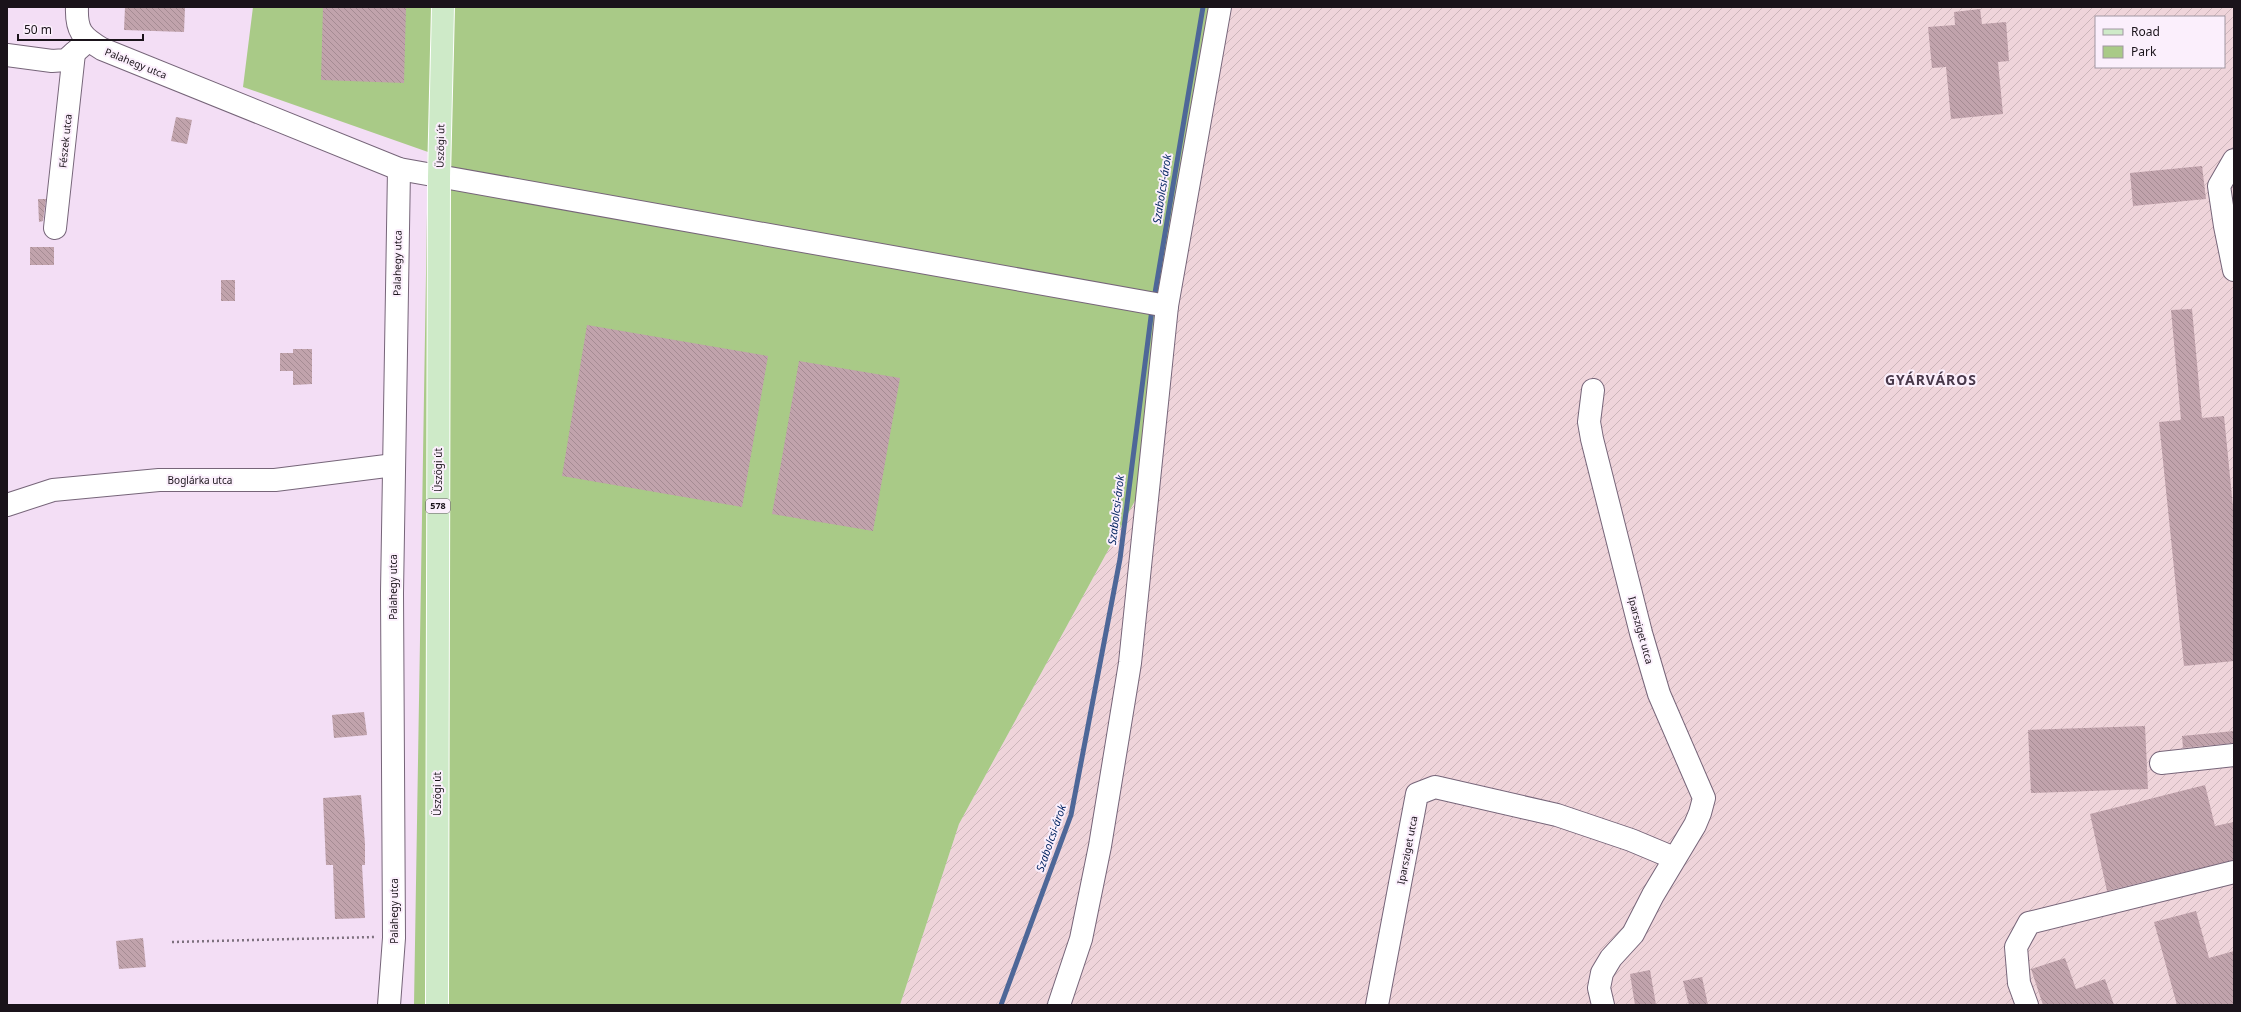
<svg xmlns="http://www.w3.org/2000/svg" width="2241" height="1012" font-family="'Noto Sans',sans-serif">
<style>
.industrial{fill:url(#industrial-furrows);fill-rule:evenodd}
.green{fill:#a9ca87}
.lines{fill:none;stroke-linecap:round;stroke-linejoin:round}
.stream{stroke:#4e6798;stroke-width:5}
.building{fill:url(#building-back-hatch)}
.minor-casing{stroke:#766579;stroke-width:24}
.major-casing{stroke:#fff;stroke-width:24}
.path{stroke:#7d707e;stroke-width:2.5;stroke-dasharray:2 3;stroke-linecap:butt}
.minor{stroke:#fff;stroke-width:22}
.major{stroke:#ceeac8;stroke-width:22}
.labels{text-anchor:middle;stroke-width:4;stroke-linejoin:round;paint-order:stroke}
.shield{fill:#fbeffc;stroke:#5e555e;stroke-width:1}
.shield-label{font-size:9px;font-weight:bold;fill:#1a131a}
.street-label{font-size:10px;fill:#1a131a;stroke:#fbeffc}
.water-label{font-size:11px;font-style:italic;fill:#052662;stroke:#fbeffc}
.district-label{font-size:14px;font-weight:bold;letter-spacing:1px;fill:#48384a;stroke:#fbeffc}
</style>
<defs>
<pattern id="industrial-furrows" width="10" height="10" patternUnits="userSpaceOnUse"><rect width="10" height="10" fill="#efd4da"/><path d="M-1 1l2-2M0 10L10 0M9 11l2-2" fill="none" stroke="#ccb5ba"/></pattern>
<pattern id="building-back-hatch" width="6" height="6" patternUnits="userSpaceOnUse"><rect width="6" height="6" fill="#c1a3ac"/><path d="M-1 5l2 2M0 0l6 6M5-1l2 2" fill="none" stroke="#a58b93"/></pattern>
</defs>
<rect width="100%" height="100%" fill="#f3def5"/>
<path class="industrial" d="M1209 7H2234V1005H900L959 824 1136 499ZM2096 17H2224V67H2096Z"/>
<path class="green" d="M253 7H1209L1136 499 959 824 900 1005H414L428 152 243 87Z"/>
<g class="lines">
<g class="stream">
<path d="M1154 299 1203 7"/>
<path d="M1001 1005 1071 815 1120 559 1152 309"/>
</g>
</g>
<g class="building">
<path d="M125 7H185L184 32 124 30Z"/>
<path d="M323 7H406L404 83 321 80Z"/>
<path d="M1980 9 1982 24 2006 22 2009 61 1998 62 2003 114 1951 119 1946 67 1932 68 1928 27 1955 25 1954 12Z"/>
<path d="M176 117 192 120 187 144 171 141Z"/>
<path d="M2202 166 2206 199 2133 206 2130 173Z"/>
<path d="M38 199H46L43 221 39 222Z"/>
<rect x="30" y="247" width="24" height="18"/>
<rect x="221" y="280" width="14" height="21"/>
<path d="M2192 309 2202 418 2224 416 2234 517V661L2184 666 2159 422 2181 420 2171 310Z"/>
<path d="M587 325 768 356 742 507 562 476Z"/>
<path d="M293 349H312V384L293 385V371H280V353H293Z"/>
<path d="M799 361 900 378 873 531 772 514Z"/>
<path d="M364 712 367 735 334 738 332 715Z"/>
<path d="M2145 726 2148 789 2031 793 2028 730Z"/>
<path d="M2234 731V743L2183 748 2182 736Z"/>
<path d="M2205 785 2215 826 2234 822V860L2107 891 2090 814Z"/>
<path d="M361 795 365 844V865H362L365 918 335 919 333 865H326L323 798Z"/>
<path d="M2196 911 2209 958 2234 951V1005H2177L2154 922Z"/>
<path d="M143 938 146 967 119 969 116 941Z"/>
<path d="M2065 958 2076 989 2105 979 2114 1005H2043L2031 969Z"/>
<path d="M1650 970 1656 1005H1635L1630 974Z"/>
<path d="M1702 977 1708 1005H1689L1683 981Z"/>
</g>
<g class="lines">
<defs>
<g id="minor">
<path d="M77 7C76 31 82 37 102 49L399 169 1167 306"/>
<path d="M7 55 52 61 66 60 82 46"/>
<path d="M2234 160 2219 186 2225 226 2234 270"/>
<path d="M55 228 74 53"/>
<path d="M1593 390 1589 422 1592 439 1641 633 1659 694 1704 798 1700 813 1695 825 1653 895 1633 934 1611 958 1602 973 1599 988 1603 1005"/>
<path d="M7 505 53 490 159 480H275L394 465"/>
<path d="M2161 763 2234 755"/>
<path d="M389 1005 394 938 392 593 399 169"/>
<path d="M1059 1005 1081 939 1100 846 1130 663 1167 306 1220 7"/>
<path d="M1377 1005 1417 794 1435 787 1557 815 1631 840 1674 858"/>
<path d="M2027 1005 2019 983 2016 947 2029 923 2234 872"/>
</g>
<path id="major" d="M437 1005 439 177 443 7"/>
</defs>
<use href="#minor" class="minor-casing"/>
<use href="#major" class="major-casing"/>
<path class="path" d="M172 942 375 937"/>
<use href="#minor" class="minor"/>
<use href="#major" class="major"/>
</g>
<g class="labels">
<rect class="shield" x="426" y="499" width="24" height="14" rx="3"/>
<g class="shield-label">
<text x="438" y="509">578</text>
</g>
<g class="street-label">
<text transform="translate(136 63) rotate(22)" y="4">Palahegy utca</text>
<text transform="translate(65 141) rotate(-84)" y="4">Fészek utca</text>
<text transform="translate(440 146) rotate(-89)" y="4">Üszögi út</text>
<text transform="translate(397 263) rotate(-89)" y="4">Palahegy utca</text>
<text transform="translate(438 470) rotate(-90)" y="4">Üszögi út</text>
<text x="200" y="484">Boglárka utca</text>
<text transform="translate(393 587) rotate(-90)" y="4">Palahegy utca</text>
<text transform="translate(1641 630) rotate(75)" y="4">Iparsziget utca</text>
<text transform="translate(437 794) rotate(-90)" y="4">Üszögi út</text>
<text transform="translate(1407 850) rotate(-79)" y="4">Iparsziget utca</text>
<text transform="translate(394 911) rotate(-90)" y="4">Palahegy utca</text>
</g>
<g class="water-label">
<text transform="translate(1162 189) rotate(-81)" y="4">Szabolcsi-árok</text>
<text transform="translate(1116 510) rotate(-83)" y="4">Szabolcsi-árok</text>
<text transform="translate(1051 838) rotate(-71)" y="4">Szabolcsi-árok</text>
</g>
<g class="district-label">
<text x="1931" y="385">GYÁRVÁROS</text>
</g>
</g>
<rect width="2241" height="1012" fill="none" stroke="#1a131a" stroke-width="16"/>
<rect x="2095" y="16" width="130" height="52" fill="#fbeffc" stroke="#a197a2"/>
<rect x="2103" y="29" width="20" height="6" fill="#ceeac8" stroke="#a197a2"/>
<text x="2131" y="36" font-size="12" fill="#1a131a">Road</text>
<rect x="2103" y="46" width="20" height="12" fill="#a9ca87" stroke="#a197a2"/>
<text x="2131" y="56" font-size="12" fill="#1a131a">Park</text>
<path d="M18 34v6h125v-6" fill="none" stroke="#1a131a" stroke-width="2"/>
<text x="24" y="34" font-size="12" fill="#1a131a" stroke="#fbeffc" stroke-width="3" paint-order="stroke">50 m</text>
</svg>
